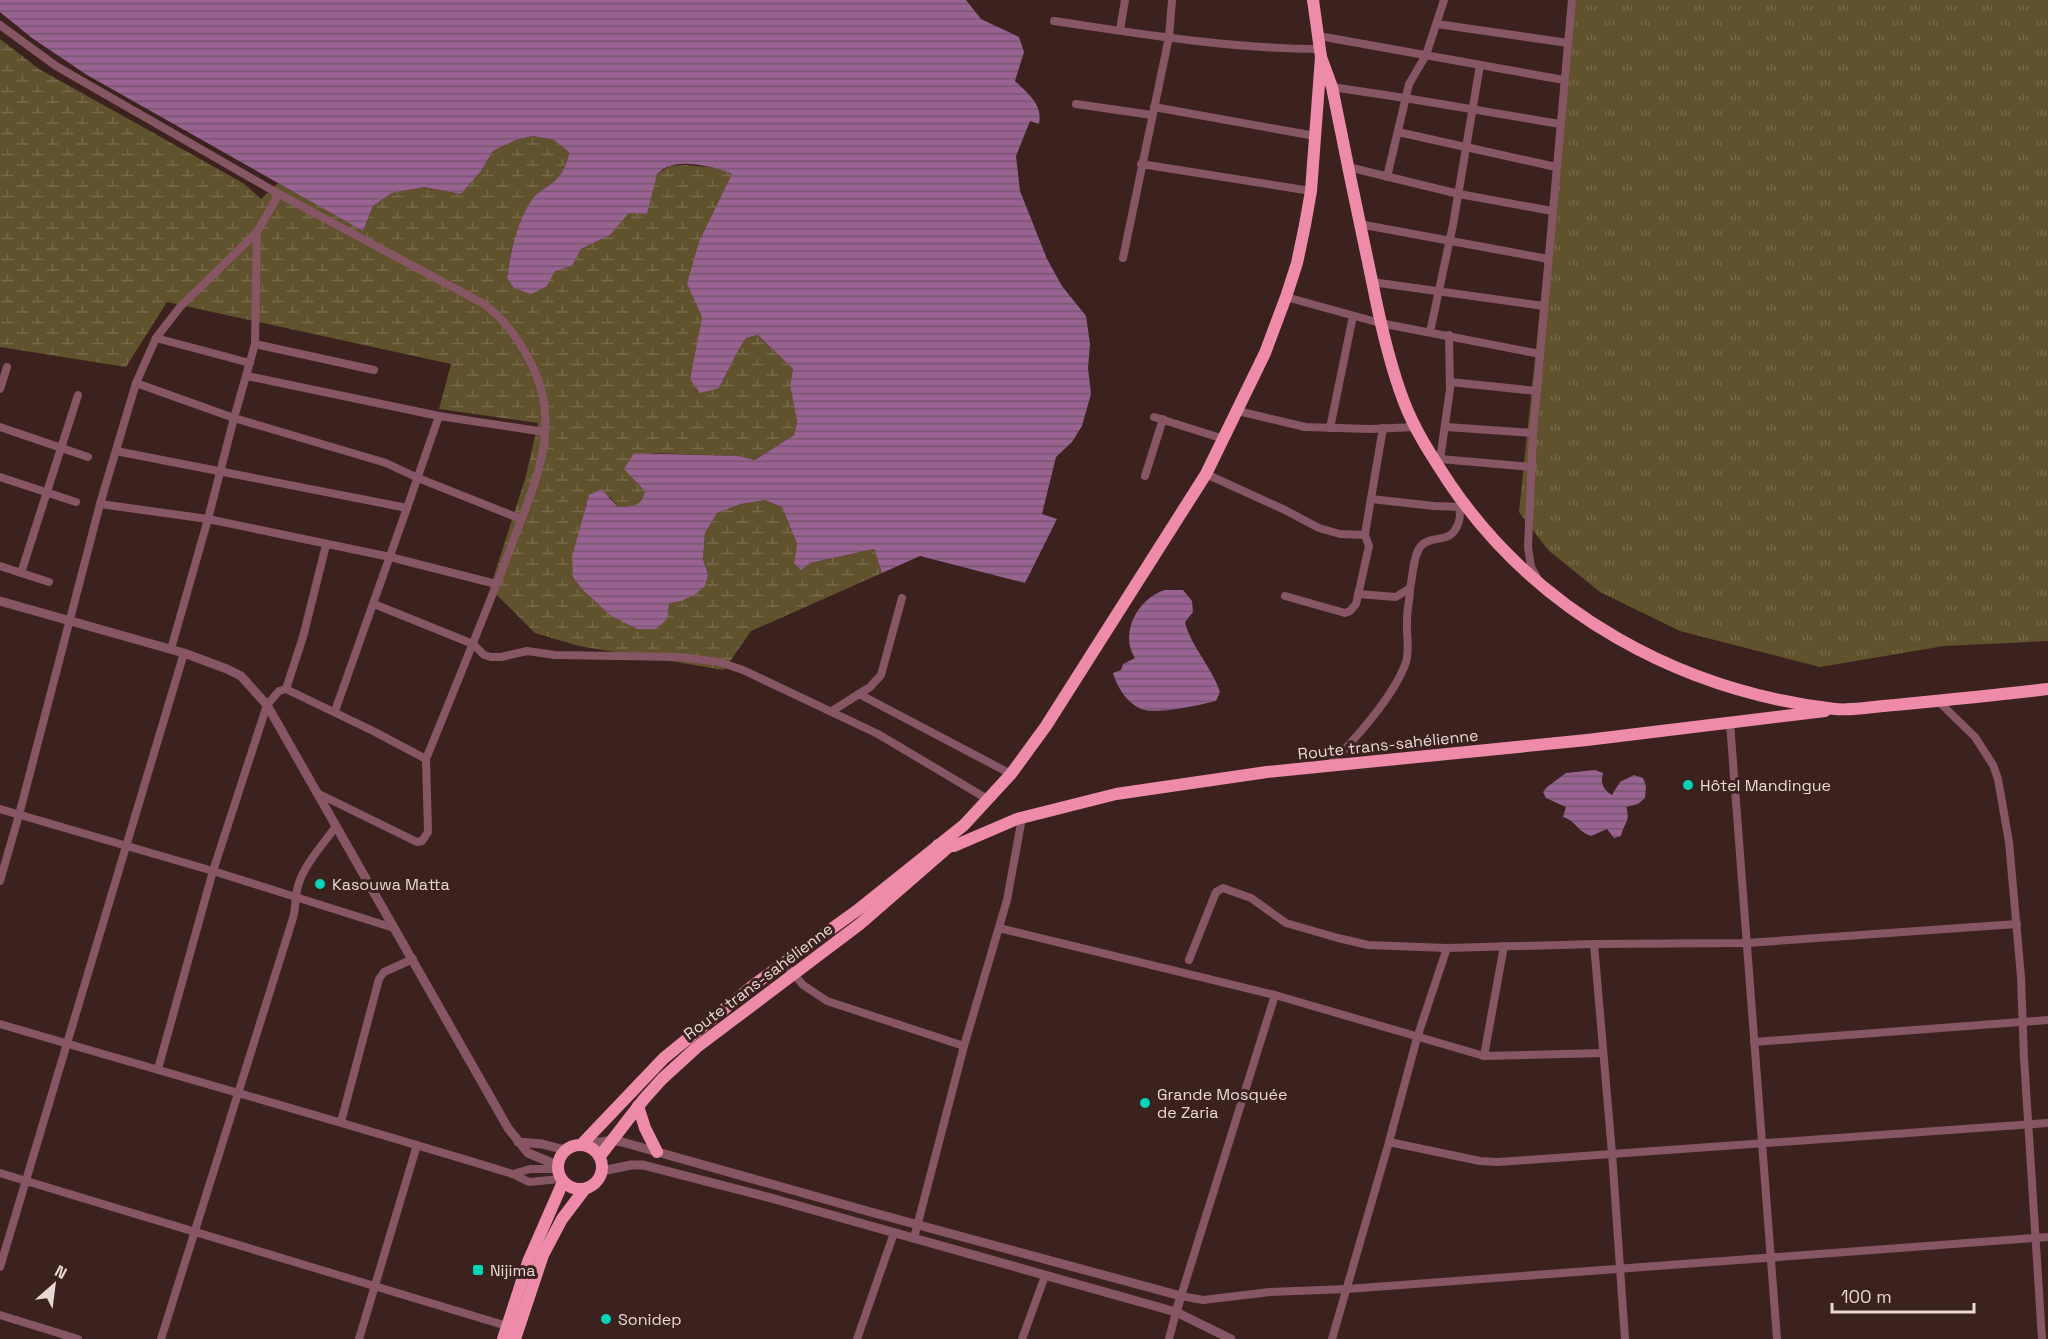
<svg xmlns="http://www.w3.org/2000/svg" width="2048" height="1339" font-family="'Space Grotesk',sans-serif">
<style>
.wetland{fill:url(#wetland-marsh)}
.park{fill:url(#park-tufts)}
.water{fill:url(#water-rules)}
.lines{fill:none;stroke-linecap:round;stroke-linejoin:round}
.minor{stroke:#875664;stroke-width:8}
.tertiary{stroke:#875664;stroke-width:9}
.trunk{stroke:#ee8ba9;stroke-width:12}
.poi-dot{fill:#02d5b6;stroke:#3c221e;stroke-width:2}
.labels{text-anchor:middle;stroke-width:6;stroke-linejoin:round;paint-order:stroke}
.street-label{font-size:16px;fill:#e9d7d4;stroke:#3c221e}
.poi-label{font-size:16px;fill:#e9d7d4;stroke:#3c221e;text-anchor:start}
</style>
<defs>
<pattern id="wetland-marsh" width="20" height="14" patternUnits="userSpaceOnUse" patternTransform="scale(1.5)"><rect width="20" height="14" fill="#60522d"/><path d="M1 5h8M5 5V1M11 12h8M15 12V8" fill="none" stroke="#776a4b"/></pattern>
<pattern id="park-tufts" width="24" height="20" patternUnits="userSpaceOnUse" patternTransform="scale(1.5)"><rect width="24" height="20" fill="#60522d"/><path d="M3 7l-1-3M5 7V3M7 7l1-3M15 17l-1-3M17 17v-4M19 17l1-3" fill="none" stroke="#776a4b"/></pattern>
<pattern id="water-rules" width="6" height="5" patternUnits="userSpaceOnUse" patternTransform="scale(1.5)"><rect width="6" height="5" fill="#986390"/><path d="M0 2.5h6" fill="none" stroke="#775570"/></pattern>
</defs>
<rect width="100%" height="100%" fill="#3c221e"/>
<path class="wetland" d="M0 39 39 69 243 183 261 199 278 183 363 231 373 206 392 193 424 187 461 194 481 171 493 151 516 140 533 136 554 140 569 152C567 166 561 178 548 186 543 190 537 193 533 198 517 222 511 250 507 278L547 286 554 271 572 266 581 249 610 235 620 221 652 190 657 174 670 166 686 165 718 168 732 174 687 284 702 317 690 379 719 388 739 349 746 338 758 335 793 369 790 385 797 422 794 435 755 460 738 456 652 453 644 500 636 506 618 507 610 497 586 504 583 521 669 603 708 575 703 559 705 533 717 513 741 504 765 500 782 507 797 544 794 563H810L874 549 882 573 751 631 724 670 579 646 535 633 490 588 526 476 538 423 439 409 451 364 167 302 126 367 0 347Z"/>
<path class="park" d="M1572 0H2048V641L1944 646 1820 667 1680 631 1600 592 1548 550 1519 512Z"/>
<g class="water">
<path d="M0 0H966L981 19 1019 37 1024 52 1015 81C1028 94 1043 104 1039 124L1030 121 1016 156 1020 191 1047 259 1062 286 1086 316 1090 344 1088 368 1091 394 1082 426 1072 442 1056 457 1042 514 1057 519 1025 583 920 556 882 573 874 549 810 563 801 570 794 563 797 544 782 507 765 500 741 504 717 513 705 533 703 559 708 575 705 586 694 595 681 601 669 603 667 619 656 629H637L610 615 583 590 573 577 572 557 589 495 601 489 618 507C633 506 642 507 645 491L624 469 634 453 738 456 755 460 794 435 797 422 790 385 793 369 758 335 746 338 739 349 719 388 700 393 690 379 702 317 687 284 699 242 732 174C717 167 686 160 670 166 665 167 661 171 657 174L647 214 629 213 610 235 581 249 572 266 555 271 547 286 531 294 514 288 507 278C511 250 517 221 533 198 537 193 543 190 548 186 561 178 567 166 569 152L554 140 533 136 516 140 493 151 481 171 461 194 424 187 392 193 373 206 363 231 87 75 32 38 0 12Z"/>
<path d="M1165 590H1183L1192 601 1193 612 1185 622C1191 647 1212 667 1220 692L1216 701C1200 705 1156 715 1141 709 1127 703 1117 687 1113 673L1121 670 1123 664 1135 658C1119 633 1138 598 1165 590Z"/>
<path d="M1595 770 1603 773C1600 782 1603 790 1612 795L1620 782 1634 775 1643 778 1646 786 1645 798 1638 804 1626 807C1631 821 1624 823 1621 836L1614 838 1607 829 1591 836C1577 831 1576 821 1563 817L1566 807 1546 798 1543 792 1547 787 1566 773Z"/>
</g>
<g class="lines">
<g class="minor">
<path d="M1054 21C1142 34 1231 49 1320 49"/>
<path d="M1437 24 1568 43"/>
<path d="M0 25 56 66 279 194 484 304C514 326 543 374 545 412 549 460 525 508 509 552 482 622 454 690 426 759L373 731 286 689 279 691 267 705 213 871 158 1069"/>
<path d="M1120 30 1125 0"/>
<path d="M1319 36 1564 80"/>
<path d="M1332 87 1405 98 1560 124"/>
<path d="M1076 104 1152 115"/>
<path d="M1154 107 1315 136"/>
<path d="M1398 132 1556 167"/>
<path d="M1141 164 1311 191"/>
<path d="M1348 167 1459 194 1552 211"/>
<path d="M1387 177 1409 84 1426 55 1444 0"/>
<path d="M1359 224 1548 259"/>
<path d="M1123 258 1169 37 1172 0"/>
<path d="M1372 282 1544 306"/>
<path d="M1286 297 1380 323 1540 354"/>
<path d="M1430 332 1453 225 1480 65"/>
<path d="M156 338 180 307 257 232 279 194"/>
<path d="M255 344 374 370"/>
<path d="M247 376 439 416 545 432"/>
<path d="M1450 382 1537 391"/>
<path d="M136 383 234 418 386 463 418 478 521 519"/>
<path d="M0 389 7 367"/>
<path d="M1238 411 1305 427 1370 429 1416 427"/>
<path d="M1154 417 1224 439"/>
<path d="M0 427 88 457"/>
<path d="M1446 427 1533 433"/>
<path d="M1330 428 1353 316"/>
<path d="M116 451 407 508 439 416"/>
<path d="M1440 459 1533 467"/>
<path d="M1439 467 1450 389 1449 335"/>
<path d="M1206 474 1285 510 1319 528 1340 534 1365 535"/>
<path d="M1145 476 1163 419"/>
<path d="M0 477 76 502"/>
<path d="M1371 499 1434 506 1462 507"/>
<path d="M100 504 208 519 390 557 496 584"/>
<path d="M0 566 49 582"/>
<path d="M21 573 78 395"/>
<path d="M1537 577 1531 567 1528 547 1533 433 1572 0"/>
<path d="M1358 594 1396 597 1410 588C1413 576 1413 555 1421 546 1431 535 1447 543 1455 530 1460 522 1461 516 1459 507"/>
<path d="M1285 596 1345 613 1350 611 1356 604 1369 546 1365 535 1366 528 1383 428"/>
<path d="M374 604 473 644 484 655 491 657H501L527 651 555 655 680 657 719 662 743 670 878 734 989 800"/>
<path d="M171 649 208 519 234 418 255 344 257 232"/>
<path d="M286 689 303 637 326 545"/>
<path d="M859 694 1011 774"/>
<path d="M1938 701 1975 737 1993 765 1998 779 2009 842 2021 977 2024 1058 2042 1339"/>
<path d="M335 711 407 508"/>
<path d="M832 711 870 687 881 675 902 598"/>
<path d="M1730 723 1777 1339"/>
<path d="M1328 766C1353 742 1395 695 1406 662 1410 648 1406 634 1407 620 1407 609 1410 599 1410 588"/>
<path d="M319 794 417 842 422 841 428 832 426 759"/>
<path d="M0 809 213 871 394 928"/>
<path d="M0 881 19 815 100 504 136 383 156 338 250 363"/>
<path d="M999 928 1275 995 1484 1056 1603 1053"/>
<path d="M1594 944 1612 1153 1625 1339"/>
<path d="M1189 960 1216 892 1223 888 1251 898 1286 923 1338 938 1368 945 1447 948 1594 944 1747 943 2017 924"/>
<path d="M785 964 803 985 827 1001 964 1046"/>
<path d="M1275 995 1181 1296 1203 1300 1270 1292 1347 1289 2048 1237"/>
<path d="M0 1024C171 1074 343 1122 513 1174L529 1182 560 1179"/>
<path d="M1754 1042 2048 1020"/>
<path d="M1484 1056 1504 946"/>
<path d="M341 1122 379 979 384 972 413 959"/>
<path d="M1389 1142 1480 1161 1498 1162 2048 1123"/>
<path d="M0 1173 510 1327"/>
<path d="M513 1174 530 1169H557"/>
<path d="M914 1238 964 1046 1007 900 1022 818"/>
<path d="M0 1267 184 653"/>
<path d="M0 1315 78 1339"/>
<path d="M161 1339 293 918C296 908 295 896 298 886 304 864 323 845 336 826"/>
<path d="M359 1339 417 1145"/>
<path d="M857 1339 894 1233"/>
<path d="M1022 1339 1045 1276"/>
<path d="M1169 1339 1176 1312"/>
<path d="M1332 1339 1389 1142 1417 1038 1447 948"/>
</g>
<g class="tertiary">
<path d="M0 601 184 653 227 669 241 676 267 705 508 1128 528 1153 557 1165"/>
<path d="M518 1142 542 1144 565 1150"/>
<path d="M581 1145 613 1140 622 1142 867 1211 1181 1296 1176 1312"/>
<path d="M602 1171 631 1165H643L771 1198 1176 1312 1231 1339"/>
</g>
<g class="trunk">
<path d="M1313 0 1321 57 1332 87C1345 152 1358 216 1372 281 1380 322 1389 363 1404 402 1415 431 1433 458 1450 484 1538 613 1680 691 1835 709 1854 711 1876 706 1895 705 1946 700 1997 695 2048 689"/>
<path d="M938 845 954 846 1017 819 1116 794 1267 772 1587 740 1825 711"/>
<path d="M638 1106 645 1128 657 1152"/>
<circle cx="580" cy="1167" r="22"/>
<path d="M581 1145 664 1058 755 984 859 909 964 825 1011 774 1046 726 1206 474 1265 353 1286 297 1297 263 1305 225 1311 191 1321 57"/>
<path d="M600 1156 644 1099 662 1079 697 1047 860 924 952 844"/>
<path d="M503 1339 528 1262 563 1182"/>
<path d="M515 1339 543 1255 562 1219 584 1190"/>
</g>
</g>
<g class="poi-dot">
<circle cx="1688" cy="785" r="6"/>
<circle cx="320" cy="884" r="6"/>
<circle cx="1145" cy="1103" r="6"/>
<rect x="472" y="1264" width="12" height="12" rx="3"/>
<circle cx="606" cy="1319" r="6"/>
</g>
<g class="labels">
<g class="street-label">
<text transform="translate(1388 744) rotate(-6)" y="6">Route trans-sahélienne</text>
<text transform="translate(758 981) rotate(-37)" y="6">Route trans-sahélienne</text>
</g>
<g class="poi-label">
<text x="1700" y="791">Hôtel Mandingue</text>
<text x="332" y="890">Kasouwa Matta</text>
<text x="1157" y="1100">Grande Mosquée<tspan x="1157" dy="18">de Zaria</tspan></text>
<text x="490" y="1276">Nijima</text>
<text x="618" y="1325">Sonidep</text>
</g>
</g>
<g transform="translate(54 1285) rotate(28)" stroke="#3c221e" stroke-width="4.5" paint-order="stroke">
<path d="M0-4.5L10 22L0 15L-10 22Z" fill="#e9d7d4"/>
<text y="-9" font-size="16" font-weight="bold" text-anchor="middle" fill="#e9d7d4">N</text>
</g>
<path d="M1832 1303v9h142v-9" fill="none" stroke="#e9d7d4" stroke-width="3"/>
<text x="1841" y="1303" font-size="18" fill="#e9d7d4" stroke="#3c221e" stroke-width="4.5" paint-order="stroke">100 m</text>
</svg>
